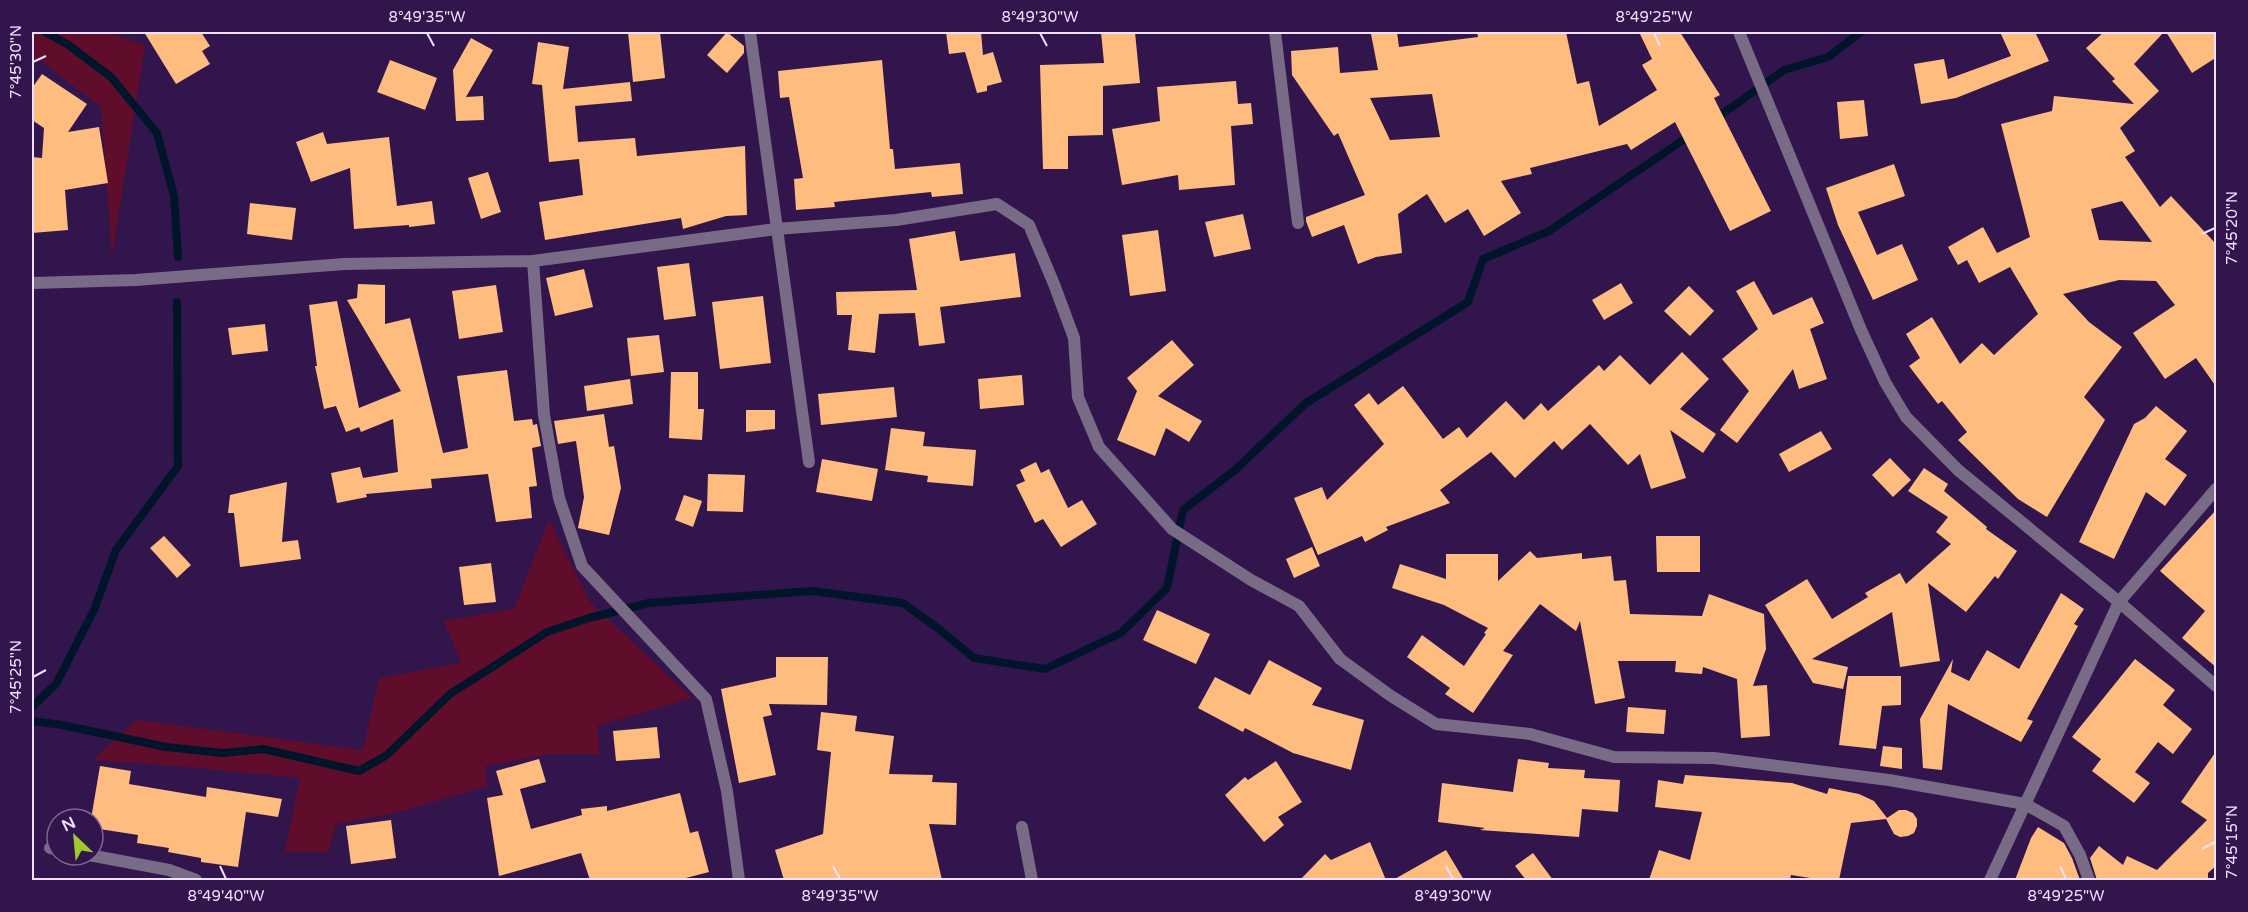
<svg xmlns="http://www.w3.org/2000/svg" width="2248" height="912" font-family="'Varela Round',sans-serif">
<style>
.green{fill:#600d2c}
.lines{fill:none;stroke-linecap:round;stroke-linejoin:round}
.stream{stroke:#00152a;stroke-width:8}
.building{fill:#febd7e;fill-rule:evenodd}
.street{stroke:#776b86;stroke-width:12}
.ticks{fill:none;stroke:#ede1fe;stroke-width:2}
.neatline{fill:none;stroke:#ede1fe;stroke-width:2}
.ticks-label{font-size:15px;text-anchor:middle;fill:#ede1fe}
</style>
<rect width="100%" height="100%" fill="#32154d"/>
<g class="green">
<path d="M32 32H106L145 45 112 257 101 107 37 58 32 71Z"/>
<path d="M549 520 590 602 692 698 597 726 600 754H551L485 766 488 786 395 813 336 824 328 852H285L300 778 187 767 93 760 136 720 363 750 379 678 461 663 444 621 514 609Z"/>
</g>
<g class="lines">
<g class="stream">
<path d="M45 32 67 44 111 77 157 133 174 196 178 257"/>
<path d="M1715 119 1784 70 1828 57 1861 32"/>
<path d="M32 707 56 684 94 610 116 550 178 466 177 302"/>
<path d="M32 721 62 725 166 747 223 753 263 749 359 771 387 755 450 694 547 632 589 618 649 603 812 591 903 603 939 629 974 658 1045 669 1121 633 1167 588 1183 510 1235 470 1306 403 1468 302 1483 259 1549 231 1692 134"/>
</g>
</g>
<g class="building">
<path d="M144 32H201L210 46 202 51 210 64 176 84Z"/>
<path d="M628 32H660L665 78 633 82Z"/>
<path d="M727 32 744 46V53L727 73 707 55Z"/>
<path d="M946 32H981L983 55 993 52 1002 82 987 86V91L977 93 965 52 949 54Z"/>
<path d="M1101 32H1135L1140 83 1103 86V135L1068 136V169H1043L1040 65 1104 63Z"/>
<path d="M1385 32H1397L1399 47 1478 37 1477 32H1566L1577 84 1589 81 1599 126 1657 90 1642 65 1652 59 1639 32H1680L1720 95 1714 98 1771 211 1730 231 1675 122 1631 150 1627 144 1530 168 1532 174 1501 181 1521 213 1484 236 1468 209 1445 223 1427 194 1398 214 1402 253 1376 257 1358 264 1344 225 1312 237 1306 221V217L1365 195 1338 133 1334 136 1292 75 1291 51 1338 47 1340 73 1378 70 1371 34ZM1432 94 1440 137 1390 140 1370 98Z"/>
<path d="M2000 32H2035L2049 61 1956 98 1921 104 1914 64 1944 59 1948 79 2011 56Z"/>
<path d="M2104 32H2164L2134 64 2159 91 2120 128 2135 151 2125 157 2160 207 2171 196 2217 245V388L2196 358 2165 379 2133 333 2175 305 2156 281 2119 280 2063 294 2089 322 2122 347 2084 397 2105 420 2047 517 2018 499 1958 440 1967 432 1942 401 1938 404 1909 366 1920 358 1906 334 1932 317 1960 364 1982 343 1994 355 2038 314 2010 267 1979 283 1967 260 1958 265 1948 247 1983 227 1997 253 2030 237 2001 124 2052 111 2054 96 2134 104 2112 81 2115 79 2086 48ZM2122 201 2152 242 2099 240 2091 209Z"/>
<path d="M2166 32H2217V57L2192 73Z"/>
<path d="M471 38 493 50 466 97 483 96 484 120 456 121 453 70Z"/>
<path d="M538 42 569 47 563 89 630 82 632 101 575 106 578 142 635 138 637 156 745 146 747 215 726 216 683 229 681 218 545 240 539 202 583 195 579 159 549 162 542 85 532 84Z"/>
<path d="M390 60 437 78 425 110 377 92Z"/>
<path d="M882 60 890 149H893L895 169 960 163 963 194 932 197 931 192 834 202 835 207 796 210 794 179 803 178 789 97 780 98 778 71Z"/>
<path d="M42 74 87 104 68 132 99 127 108 183 65 190 68 230 32 233V157L42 158 44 128 32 120V88Z"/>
<path d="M1236 81 1238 104 1251 103 1253 124 1231 126 1235 185 1179 190 1178 175 1122 185 1112 129 1160 121 1157 87Z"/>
<path d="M1864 100 1868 136 1840 139 1837 102Z"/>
<path d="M323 132 327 144 389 137 397 206 432 201 435 224 409 227V225L354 229 350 168 311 182 296 142Z"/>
<path d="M1894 164 1905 196 1858 212 1877 255 1902 244 1918 280 1873 300 1838 225 1826 188Z"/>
<path d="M488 172 501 212 481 219 468 178Z"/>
<path d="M250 203 296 208 292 240 247 234Z"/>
<path d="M1243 214 1251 249 1214 257 1205 222Z"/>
<path d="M1158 230 1166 291 1130 296 1122 235Z"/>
<path d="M955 231 960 261 1015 253 1021 297 940 307 945 343 919 346 915 313 879 314 875 353 848 350 852 315H837L836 292 917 290 909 239Z"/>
<path d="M689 263 696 316 664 320 657 267Z"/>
<path d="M584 269 593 307 555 316 546 278Z"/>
<path d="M1754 281 1773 315 1812 297 1824 323 1810 329 1827 379 1799 389 1793 369 1737 443 1720 430 1749 391 1722 359 1758 329 1736 291Z"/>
<path d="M1621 283 1633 303 1604 320 1592 300Z"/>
<path d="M358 284 385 285V324L410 318 443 453 468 448 457 376 507 370 514 421 532 419 533 425 537 424 541 446 532 448 537 486 529 487 532 518 496 522 488 474 431 479 432 488 366 494 367 497 337 503 331 473 360 467 363 478 398 472 393 419 361 432 359 427 346 432 336 406 324 409 315 366H317L309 305 337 301 359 408 401 391 347 300 357 298Z"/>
<path d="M496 285 503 332 459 339 452 291Z"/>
<path d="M1689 286 1714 311 1690 336 1664 311Z"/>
<path d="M763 296 771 363 720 369 712 302Z"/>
<path d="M265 324 268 351 232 355 228 328Z"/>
<path d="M659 335 664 372 631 376 627 338Z"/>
<path d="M1172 340 1194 365 1158 396 1202 421 1189 442 1166 428 1155 456 1117 440 1137 391 1127 378Z"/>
<path d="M1682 352 1709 379 1680 409 1716 434 1703 453 1670 430 1686 478 1651 489 1640 454 1628 465 1590 424 1562 450 1554 441 1515 478 1491 452 1440 490 1450 503 1386 527 1388 530 1365 542 1362 536 1318 555 1294 498 1322 487 1327 500 1384 444 1354 405 1369 393 1378 405 1403 386 1443 439 1459 427 1467 438 1506 401 1524 420 1541 403 1548 411 1599 365 1604 371 1620 355 1650 385Z"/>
<path d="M671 372H698V409H704L702 440 669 438Z"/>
<path d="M1022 375 1024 405 980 409 978 379Z"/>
<path d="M630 379 633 404 587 411 584 386Z"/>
<path d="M894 387 897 417 821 425 818 394Z"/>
<path d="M2156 406 2187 431 2165 459 2187 475 2165 506 2146 492 2114 559 2079 542 2134 424 2145 418Z"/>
<path d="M746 410H775V429L746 432Z"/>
<path d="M604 414 609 447 614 446 621 488 609 535 578 528 584 497 576 441 558 444 554 421Z"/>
<path d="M891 428 925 432 923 446 976 450 973 486 927 482 928 476 885 470Z"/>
<path d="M1821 431 1832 449 1789 472 1779 454Z"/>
<path d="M1890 458 1911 480 1893 497 1872 475Z"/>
<path d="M822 459 878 469 872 501 816 492Z"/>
<path d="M1036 462 1041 473 1049 469 1068 508 1082 500 1097 524 1061 547 1043 519 1035 523 1016 485 1025 481 1020 470Z"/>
<path d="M1924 468 1948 484 1944 491 1987 527 1986 529 2017 551 1998 579 1995 576 1966 612 1928 583 1940 661 1900 667 1892 612 1812 659 1848 667 1843 689 1813 683 1765 605 1807 579 1832 619 1868 597 1865 593 1900 573 1906 584 1951 544 1936 532 1948 517 1908 491Z"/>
<path d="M708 474 745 475 743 512 707 511Z"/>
<path d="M287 482 282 542 298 540 301 559 240 567 234 513H228L230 495Z"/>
<path d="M684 495 702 501 693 527 675 520Z"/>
<path d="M2217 509V668L2182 638 2205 611 2160 571Z"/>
<path d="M164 536 191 565 177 578 150 548Z"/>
<path d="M1656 536H1700V572H1657Z"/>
<path d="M1312 547 1320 566 1294 578 1286 559Z"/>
<path d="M1530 551 1537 558 1582 553V559L1611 556 1614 581 1626 580 1630 614 1702 616 1709 594 1764 614 1766 649 1753 686 1767 685 1770 736 1741 738 1737 679 1703 667 1702 674 1675 672 1676 661H1618L1625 698 1595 704 1580 621 1576 631 1540 604 1503 651 1513 655 1473 713 1445 694 1450 688 1407 657 1422 635 1464 666 1486 634 1484 633 1488 628 1444 605 1392 588 1400 564 1446 579V554H1498V581Z"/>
<path d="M491 563 496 602 464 605 459 567Z"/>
<path d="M2061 593 2084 609 2074 624 2078 626 2027 719 2033 721 2021 742 1948 704 1942 770 1923 768 1920 719 1953 659 1951 672 1969 681 1987 650 2019 669Z"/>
<path d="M1157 610 1210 634 1196 664 1143 640Z"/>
<path d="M776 657H828L827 705 769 704 772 715 763 717 776 775 739 783 721 689 776 677Z"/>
<path d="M2135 659 2175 690 2163 705 2192 729 2173 754 2158 742 2135 772 2150 783 2134 803 2092 771 2101 759 2072 737Z"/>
<path d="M1269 660 1322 688 1312 705 1364 720 1351 770 1293 753 1245 728 1243 732 1198 708 1215 677 1250 695Z"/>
<path d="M1848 676H1901V705L1882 706 1876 749 1839 745Z"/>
<path d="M1628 707 1666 710 1664 734 1626 732Z"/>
<path d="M821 712 857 716 855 731 894 736 889 774 933 775 932 782 957 783 956 825 929 824 942 880H784L775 850 823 834 831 752 817 750Z"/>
<path d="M657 727 660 758 616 761 613 731Z"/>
<path d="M1883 746 1902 748V769L1880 766Z"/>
<path d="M2217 750V865L2208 873V880H2097L2090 858 2099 846 2123 865 2127 856 2157 870 2207 820 2181 802Z"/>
<path d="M539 759 546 782 520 789 531 829 582 815 581 809 607 806V811L680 793 690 833 698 831 709 872 678 880H590L581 853 499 876 487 798 503 795 496 771Z"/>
<path d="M1518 759 1549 763 1548 768 1585 770 1584 778 1620 780 1618 812 1582 809 1579 837 1480 830 1485 828 1438 822 1442 783 1513 792Z"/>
<path d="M1276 761 1302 802 1278 817 1284 825 1264 842 1225 795 1245 777 1248 780Z"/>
<path d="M100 766 131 771 129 784 206 797 207 787 282 799 278 817 246 812 238 867 201 862V858L168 852 169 848 137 843 138 835 93 828V819H91Z"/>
<path d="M1685 775 1792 783 1827 794 1829 788 1859 794 1874 801 1887 818 1899 810H1906L1913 813 1917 819V826L1914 833 1908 836 1900 837 1894 834 1886 819 1851 823 1839 880H1823L1791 875 1790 880H1649L1659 850 1690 860 1702 812 1655 807 1658 780 1683 784Z"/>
<path d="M391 820 396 858 351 864 346 826Z"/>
<path d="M2038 827 2064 843 2072 858 2080 880H2015L2031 838Z"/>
<path d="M1370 842 1386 880H1300L1325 854 1331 860Z"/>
<path d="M1446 850 1464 880H1393L1423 863Z"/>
<path d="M1533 853 1553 880H1526L1515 866Z"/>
</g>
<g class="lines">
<g class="street">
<path d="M750 32 809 462"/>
<path d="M1275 32 1298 223"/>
<path d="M1739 32 1861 330 1885 382 1906 417 1958 470 2119 602 2216 686"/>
<path d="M533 261 544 415 559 498 582 566 706 699 727 791 739 880"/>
<path d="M32 283 136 280 344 264 533 261 776 229 896 220 997 204 1029 225 1054 284 1074 338 1078 397 1099 447 1172 529 1251 580 1299 606 1340 659 1391 696 1436 724 1530 734 1614 757 1714 758 1889 780 2025 804 2064 826 2080 855 2089 880"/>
<path d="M1022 827 1032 880"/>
<path d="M50 848 57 849"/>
<path d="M89 855 169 870 196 880"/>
<path d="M1990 880 2119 602 2216 489"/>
</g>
</g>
<path class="ticks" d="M427 33 434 46M1040 33 1047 46M1654 33 1660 46M33 62 46 56M2202 234 2215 228M33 677 46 670M2202 849 2215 842M220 866 226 879M833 866 840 879M1446 866 1453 879M2060 866 2066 879"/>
<rect width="2248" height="912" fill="none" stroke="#32154d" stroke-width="66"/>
<g transform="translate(75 837) rotate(334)"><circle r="28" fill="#32154d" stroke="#7d6794" stroke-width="1.5"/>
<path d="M0-4.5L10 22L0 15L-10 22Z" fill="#9eca2e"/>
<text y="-9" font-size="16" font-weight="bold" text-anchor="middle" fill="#ede1fe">N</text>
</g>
<rect x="33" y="33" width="2182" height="846" class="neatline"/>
<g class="ticks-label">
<text x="427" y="22">8°49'35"W</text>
<text x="1040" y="22">8°49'30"W</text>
<text x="1654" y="22">8°49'25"W</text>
<text transform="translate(16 62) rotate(-90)" y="5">7°45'30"N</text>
<text transform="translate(2232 228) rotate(-90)" y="5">7°45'20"N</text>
<text transform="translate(16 677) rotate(-90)" y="5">7°45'25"N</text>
<text transform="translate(2232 842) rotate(-90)" y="5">7°45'15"N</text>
<text x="226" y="901">8°49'40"W</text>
<text x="840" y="901">8°49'35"W</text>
<text x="1453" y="901">8°49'30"W</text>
<text x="2066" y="901">8°49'25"W</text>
</g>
</svg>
